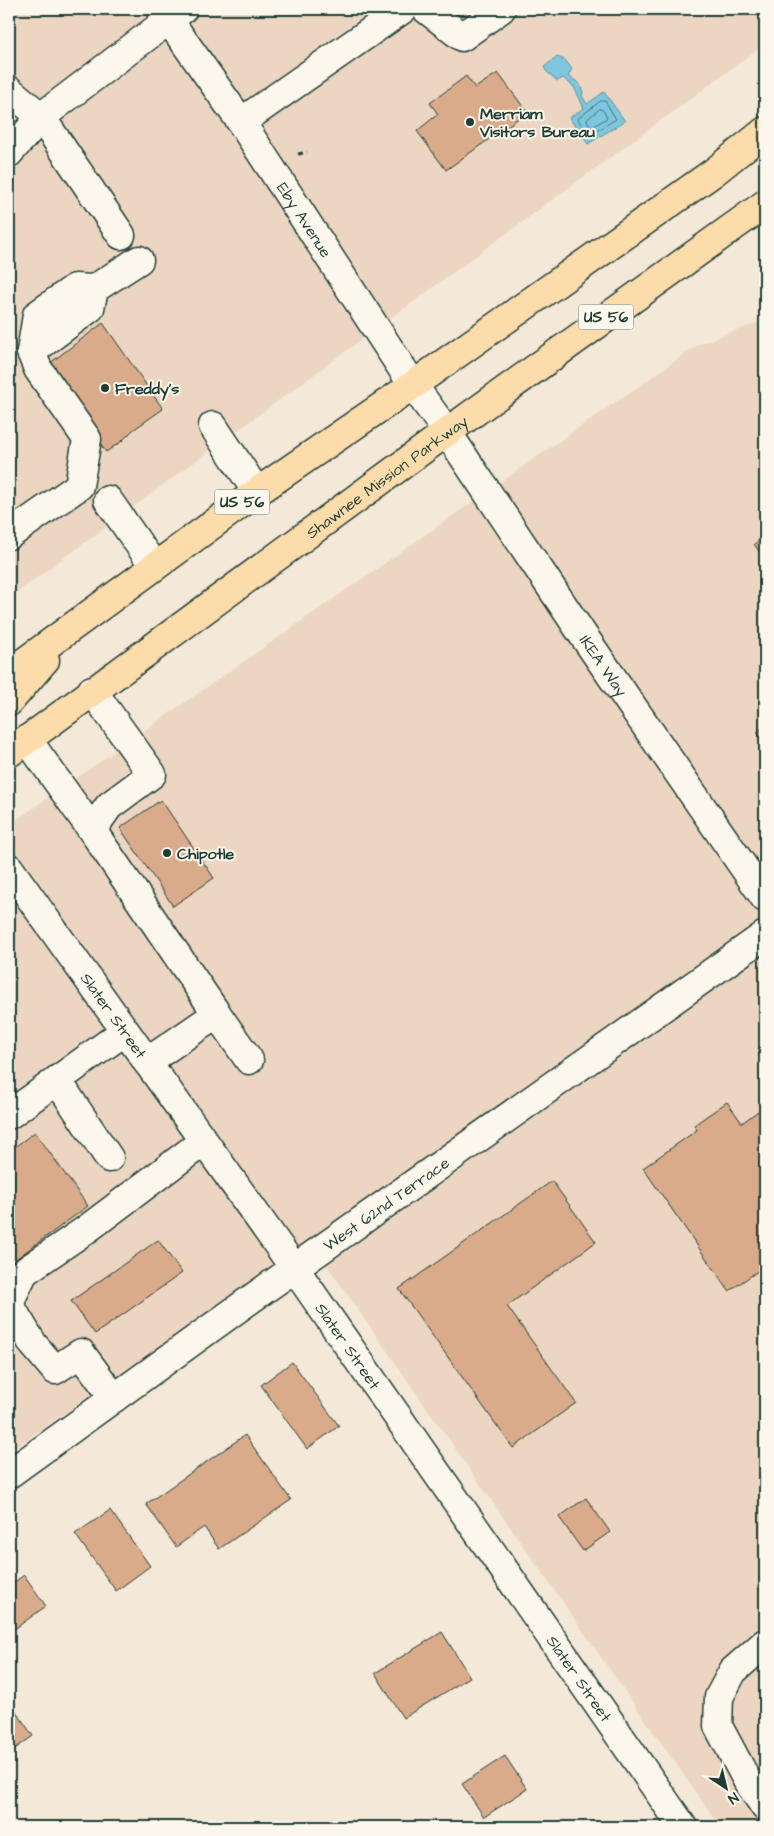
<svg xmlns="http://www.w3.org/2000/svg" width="774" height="1836" font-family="'Architects Daughter',sans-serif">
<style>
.built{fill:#ecd6c2}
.water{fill:#7ec7df;stroke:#58909b}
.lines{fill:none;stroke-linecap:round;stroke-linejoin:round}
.shore{stroke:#457478;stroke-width:1}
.building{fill:#daab8b;stroke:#1f3d34}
.minor-casing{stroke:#1f3d34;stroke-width:31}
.highway-casing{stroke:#1f3d34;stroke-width:31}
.path{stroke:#1f3d34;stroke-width:3;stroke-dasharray:5 4;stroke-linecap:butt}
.minor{stroke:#fbf7ec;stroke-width:28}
.highway{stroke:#fddcac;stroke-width:28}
.poi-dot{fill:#1f3d34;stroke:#fbf7ec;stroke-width:2}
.labels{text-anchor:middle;stroke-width:4;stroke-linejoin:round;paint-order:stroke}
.shield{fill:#fbf7ec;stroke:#61756b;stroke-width:1}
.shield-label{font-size:15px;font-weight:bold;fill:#1f3d34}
.poi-label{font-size:16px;font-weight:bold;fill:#1f3d34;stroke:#fbf7ec;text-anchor:start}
.street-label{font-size:16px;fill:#1f3d34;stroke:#fbf7ec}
</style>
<rect width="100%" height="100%" fill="#f4e8d9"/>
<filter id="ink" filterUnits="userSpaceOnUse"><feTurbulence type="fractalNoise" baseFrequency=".02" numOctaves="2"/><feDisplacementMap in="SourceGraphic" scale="10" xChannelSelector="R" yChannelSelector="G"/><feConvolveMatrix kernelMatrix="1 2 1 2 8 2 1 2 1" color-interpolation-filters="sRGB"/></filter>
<g filter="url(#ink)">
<g class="built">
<path d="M9 9H765V44L9 598Z"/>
<path d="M765 320V1827H720L310 1241 9 1452V825L699 344Z"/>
</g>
<path class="water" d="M557 57 565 60 572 69 568 76 579 83 583 92 582 96 587 104 604 92 625 121 588 144 569 118 584 108 574 87 563 78 557 81 546 71 544 67Z"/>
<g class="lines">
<g class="shore">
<path d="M601 101H605L616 119 589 136 578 119Z"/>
<path d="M600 109 603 110 607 118 591 128 587 120Z"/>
</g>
</g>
<g class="building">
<path d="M498 73 527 112 446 170 417 131 438 114 430 103 466 76 475 88Z"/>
<path d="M103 323 163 409 133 430 122 441 106 452 46 366Z"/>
<path d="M765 537V560L754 544Z"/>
<path d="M765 726V743L757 732Z"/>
<path d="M161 800 214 878 173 906 120 828Z"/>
<path d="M727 1102 742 1123 765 1106V1200L759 1204 765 1214V1266L729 1291 643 1168 697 1130 694 1125Z"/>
<path d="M35 1132 88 1206 9 1264V1151Z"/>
<path d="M552 1181 596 1242 507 1306 576 1403 513 1448 399 1289Z"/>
<path d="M158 1240 182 1273 95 1334 71 1301Z"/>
<path d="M292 1362 339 1426 307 1449 261 1385Z"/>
<path d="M245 1435 291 1500 219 1549 204 1527 176 1547 146 1504Z"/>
<path d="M586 1498 610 1532 583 1551 559 1517Z"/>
<path d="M110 1510 150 1566 116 1591 75 1534Z"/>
<path d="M24 1575 46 1606 9 1633V1586Z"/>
<path d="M442 1632 470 1677 403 1718 375 1673Z"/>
<path d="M9 1701 33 1736 9 1753Z"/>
<path d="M505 1756 527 1789 484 1817 462 1784Z"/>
</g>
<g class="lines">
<defs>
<g id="minor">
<path id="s1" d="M161 9 241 122 413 385 447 432 585 638 765 898"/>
<path d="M426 9 462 37 501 9"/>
<path d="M9 90 41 117 121 235"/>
<path d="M241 122 403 9"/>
<path d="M9 153 41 117 183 9"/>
<path d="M31 352 37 315 75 288 94 289"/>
<path d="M213 426 257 492"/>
<path d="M108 500 154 566"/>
<path d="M9 535 79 486 87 439 38 369 31 352 90 308 94 289 139 260"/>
<path d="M92 690 152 774 109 806 92 830 217 1014 147 1062"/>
<path d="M27 739 92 830"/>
<path id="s2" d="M9 868 295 1269 683 1827"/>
<path d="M217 1014 249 1060"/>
<path d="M57 1080 109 1158"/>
<path d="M9 1115 125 1031"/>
<path d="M9 1303 24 1272 87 1229 204 1141"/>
<path d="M9 1304 33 1344 55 1370 81 1353 114 1398"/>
<path id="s3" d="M9 1474 251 1299 765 935"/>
<path d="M765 1643 733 1671 719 1697 718 1726 748 1782 765 1807"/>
</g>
<g id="highway">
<path d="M9 673 257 492 413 385 714 172 765 131"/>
<path d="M9 702 45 660"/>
<path id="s4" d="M9 753 447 432 765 204"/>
</g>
</defs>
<use href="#minor" class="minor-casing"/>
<use href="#highway" class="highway-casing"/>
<path class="path" d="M298 154 307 152"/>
<use href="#minor" class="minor"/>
<use href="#highway" class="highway"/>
</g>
</g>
<g class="poi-dot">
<circle cx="470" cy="122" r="5"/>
<circle cx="105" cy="388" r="5"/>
<circle cx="167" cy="853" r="5"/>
</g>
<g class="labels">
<g class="shield">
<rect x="578.5" y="304.5" width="55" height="25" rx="4"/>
<rect x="214.5" y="489.5" width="55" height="25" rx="4"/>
</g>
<g class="shield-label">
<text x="606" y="322">US 56</text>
<text x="242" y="507">US 56</text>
</g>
<g class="poi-label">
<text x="480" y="119">Merriam<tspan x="480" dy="18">Visitors Bureau</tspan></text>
<text x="115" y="394">Freddy's</text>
<text x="177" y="859">Chipotle</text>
</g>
<g class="street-label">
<text dy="6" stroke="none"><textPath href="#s1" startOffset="255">Eby Avenue</textPath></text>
<text dy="6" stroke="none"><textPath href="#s4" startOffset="468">Shawnee Mission Parkway</textPath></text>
<text dy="6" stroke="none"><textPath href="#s1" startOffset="792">IKEA Way</textPath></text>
<text dy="6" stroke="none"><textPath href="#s2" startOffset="181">Slater Street</textPath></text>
<text dy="6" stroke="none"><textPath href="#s3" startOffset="464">West 62nd Terrace</textPath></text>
<text dy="6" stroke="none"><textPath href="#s2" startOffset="586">Slater Street</textPath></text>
<text dy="6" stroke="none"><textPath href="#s2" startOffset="991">Slater Street</textPath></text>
</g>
</g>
<rect width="774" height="1836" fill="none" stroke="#fbf7ec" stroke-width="30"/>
<rect x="15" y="15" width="744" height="1806" fill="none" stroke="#1f3d34" stroke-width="2" filter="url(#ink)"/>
<g transform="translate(726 1788) rotate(145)" stroke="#fbf7ec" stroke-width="4" paint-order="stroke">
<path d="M0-4L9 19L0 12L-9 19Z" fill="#1f3d34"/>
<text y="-8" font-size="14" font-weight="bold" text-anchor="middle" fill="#1f3d34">N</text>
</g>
</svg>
